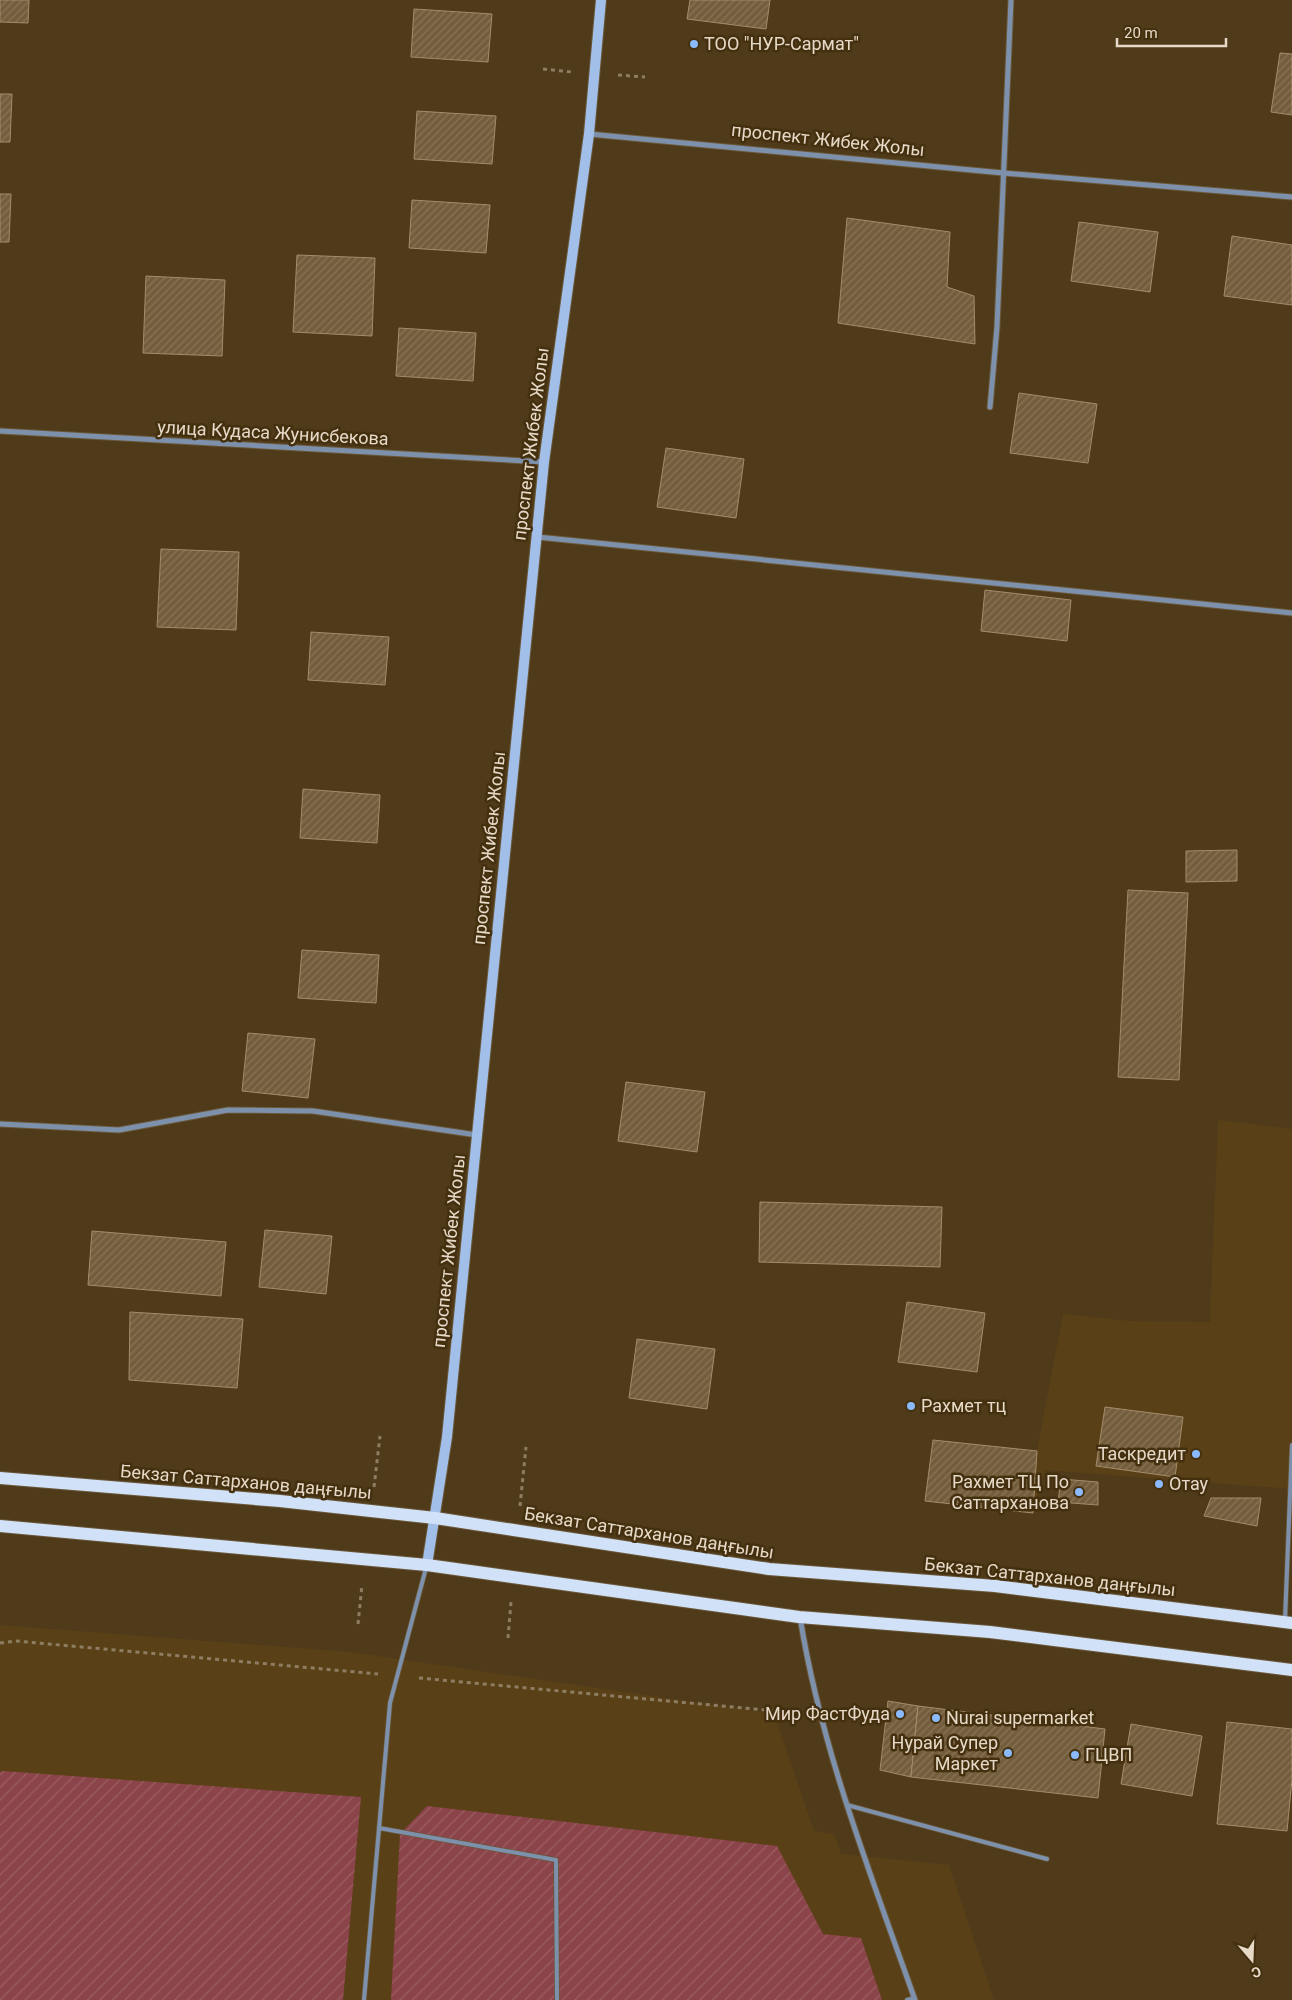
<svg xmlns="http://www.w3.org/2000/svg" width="1292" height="2000" font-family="Roboto,sans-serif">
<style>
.built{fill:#594017}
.garden{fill:url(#garden-furrows)}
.building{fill:url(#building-hatch);stroke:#a48c6a}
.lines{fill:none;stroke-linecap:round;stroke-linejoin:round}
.lane-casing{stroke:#6a5739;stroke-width:5.5}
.street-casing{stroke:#6a5739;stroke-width:7}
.secondary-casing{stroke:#6a5739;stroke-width:12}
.primary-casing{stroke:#6a5739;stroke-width:14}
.path{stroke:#8e7d62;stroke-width:3;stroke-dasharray:4 4;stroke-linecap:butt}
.lane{stroke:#7e91ac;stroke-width:4}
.street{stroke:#7e91ac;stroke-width:5}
.secondary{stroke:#a1bfe9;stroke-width:10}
.primary{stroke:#d1e1f7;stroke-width:12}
.poi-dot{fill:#8abafc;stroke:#44300f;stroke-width:2}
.labels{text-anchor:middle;stroke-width:5;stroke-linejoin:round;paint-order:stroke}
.poi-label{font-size:18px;fill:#e6d9c7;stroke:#44300f;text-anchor:start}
.street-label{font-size:18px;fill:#e6d9c7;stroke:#44300f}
</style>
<defs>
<pattern id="garden-furrows" width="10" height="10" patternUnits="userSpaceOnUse" patternTransform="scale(1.25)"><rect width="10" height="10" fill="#8b4449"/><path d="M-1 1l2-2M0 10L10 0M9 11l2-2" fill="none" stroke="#9b5e62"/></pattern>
<pattern id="building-hatch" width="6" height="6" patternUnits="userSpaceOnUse" patternTransform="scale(1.25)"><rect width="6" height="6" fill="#735d3c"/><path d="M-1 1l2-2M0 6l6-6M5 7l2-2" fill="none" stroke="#877457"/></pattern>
</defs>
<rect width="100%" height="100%" fill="#4f3b1a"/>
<g class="built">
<path d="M1218 1120 1292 1129V1489L1045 1470 1033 1513 925 1501 933 1440 1037 1451 1063 1314 1130 1321 1210 1322Z"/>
<path d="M0 1625 350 1652 774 1714 814 1831 834 1834 841 1854 949 1865 994 2000H0Z"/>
</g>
<g class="garden">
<path d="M3 1771 361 1797 343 2000H0V1772Z"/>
<path d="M427 1806 777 1846 823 1934 861 1938 882 2000H391L400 1834Z"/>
</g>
<g class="building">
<path d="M0 0H29L28 23 0 22Z"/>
<path d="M690 0H770L766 29 687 19Z"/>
<path d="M414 9 492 14 488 62 411 57Z"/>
<path d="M1280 53 1292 54V115L1271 112Z"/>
<path d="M0 94H12L10 142H0Z"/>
<path d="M417 111 496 116 492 164 414 159Z"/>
<path d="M0 194H11L9 242H0Z"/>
<path d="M412 200 490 205 486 253 409 248Z"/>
<path d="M847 218 950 232 947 287 974 296 975 344 838 323Z"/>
<path d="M1079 222 1158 232 1150 292 1071 281Z"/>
<path d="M1232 236 1292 245V305L1224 296Z"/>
<path d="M297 255 375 258 372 336 293 332Z"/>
<path d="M146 276 225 280 222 356 143 353Z"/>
<path d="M399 328 476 333 473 381 396 376Z"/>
<path d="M1019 393 1097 404 1088 463 1010 453Z"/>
<path d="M666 448 744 459 736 518 657 507Z"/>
<path d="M161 549 239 552 236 630 157 627Z"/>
<path d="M985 590 1071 600 1067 641 981 631Z"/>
<path d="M311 632 389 637 385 685 308 680Z"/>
<path d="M303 789 380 795 377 843 300 838Z"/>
<path d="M1237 850V881L1186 882V851Z"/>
<path d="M1128 890 1188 893 1179 1080 1118 1077Z"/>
<path d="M302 950 379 955 376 1003 298 998Z"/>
<path d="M248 1033 315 1039 308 1098 242 1091Z"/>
<path d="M626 1082 705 1092 697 1152 618 1141Z"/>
<path d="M760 1202 942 1207 940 1267 759 1262Z"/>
<path d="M265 1230 332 1236 326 1294 259 1287Z"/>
<path d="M92 1231 226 1242 221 1296 88 1285Z"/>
<path d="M907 1302 985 1313 977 1372 898 1362Z"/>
<path d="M130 1312 243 1319 237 1388 129 1380Z"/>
<path d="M637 1339 715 1349 707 1409 629 1398Z"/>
<path d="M1105 1407 1183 1417 1175 1477 1096 1466Z"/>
<path d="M933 1440 1037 1451 1033 1513 925 1501Z"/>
<path d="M1061 1479 1098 1482V1505L1058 1502Z"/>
<path d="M1211 1498H1261L1257 1526 1204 1516Z"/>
<path d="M888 1701 918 1706 911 1777 880 1770Z"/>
<path d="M918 1706 1105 1729 1098 1798 911 1777Z"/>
<path d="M1227 1722 1292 1729V1779L1287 1831 1217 1824Z"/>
<path d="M1131 1724 1202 1736 1192 1796 1121 1784Z"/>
</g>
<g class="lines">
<defs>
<g id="lane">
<path d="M1285 1620 1292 1445"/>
<path d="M847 1805 1047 1859"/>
<path d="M379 1828 556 1860 557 2000"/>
<path d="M364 2000 390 1703 426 1568"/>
<path d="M907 2000 914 1998"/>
</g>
<g id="street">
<path d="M589 134 1003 173 1292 197"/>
<path d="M990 407 997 327 1011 0"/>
<path d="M0 431 544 462"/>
<path d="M537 537 1292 613"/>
<path d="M0 1124 119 1130 228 1110 313 1111 477 1135"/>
<path d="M800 1617C821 1749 871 1875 915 2000"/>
</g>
<path id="secondary" d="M427 1565 447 1437 544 462 589 134 601 0"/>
<g id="primary">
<path d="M0 1478 280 1501 371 1511 435 1518 769 1569 995 1586 1292 1623"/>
<path d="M0 1526 427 1565 799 1617 990 1632 1292 1670"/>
</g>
</defs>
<use href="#lane" class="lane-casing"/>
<use href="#street" class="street-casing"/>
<use href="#secondary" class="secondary-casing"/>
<use href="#primary" class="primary-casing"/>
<g class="path">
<path d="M543 69 572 72"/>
<path d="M618 75 645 77"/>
<path d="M374 1487 380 1436"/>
<path d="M520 1506 526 1447"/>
<path d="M358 1624 362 1585"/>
<path d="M508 1638 511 1602"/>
<path d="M0 1643 16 1641 378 1674"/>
<path d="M419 1678 798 1713"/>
</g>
<use href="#lane" class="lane"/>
<use href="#street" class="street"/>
<use href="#secondary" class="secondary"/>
<use href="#primary" class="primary"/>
</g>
<g class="poi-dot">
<circle cx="694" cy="44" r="5"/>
<circle cx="911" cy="1406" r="5"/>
<circle cx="1196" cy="1454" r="5"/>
<circle cx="1159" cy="1484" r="5"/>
<circle cx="1079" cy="1492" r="5"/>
<circle cx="900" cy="1714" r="5"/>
<circle cx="936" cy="1718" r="5"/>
<circle cx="1008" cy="1753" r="5"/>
<circle cx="1075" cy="1755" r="5"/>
</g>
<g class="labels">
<g class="poi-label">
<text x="704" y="50">ТОО "НУР-Сармат"</text>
<text x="921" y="1412">Рахмет тц</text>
<text x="1186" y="1460" text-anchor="end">Таскредит</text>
<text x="1069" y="1488" text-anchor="end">Рахмет ТЦ По<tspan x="1069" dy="21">Саттарханова</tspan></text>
<text x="1169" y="1490">Отау</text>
<text x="890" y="1720" text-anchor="end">Мир ФастФуда</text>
<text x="946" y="1724">Nurai supermarket</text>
<text x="998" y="1749" text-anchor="end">Нурай Супер<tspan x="998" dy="21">Маркет</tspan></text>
<text x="1085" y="1761">ГЦВП</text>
</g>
<g class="street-label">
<text transform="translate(828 140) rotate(6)" y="6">проспект Жибек Жолы</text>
<text transform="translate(273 433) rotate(3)" y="6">улица Кудаса Жунисбекова</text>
<text transform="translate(531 444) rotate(-83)" y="6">проспект Жибек Жолы</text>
<text transform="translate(489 848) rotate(-84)" y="6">проспект Жибек Жолы</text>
<text transform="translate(449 1251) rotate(-84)" y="6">проспект Жибек Жолы</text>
<text transform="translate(246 1482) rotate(5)" y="6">Бекзат Саттарханов даңғылы</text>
<text transform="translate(649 1533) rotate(9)" y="6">Бекзат Саттарханов даңғылы</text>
<text transform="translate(1050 1577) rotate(6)" y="6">Бекзат Саттарханов даңғылы</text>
</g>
</g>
<g transform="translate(1252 1960) rotate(161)" stroke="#44300f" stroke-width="4" paint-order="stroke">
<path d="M0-4L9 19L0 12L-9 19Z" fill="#e6d9c7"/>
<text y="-8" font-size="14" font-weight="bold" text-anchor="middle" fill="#e6d9c7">С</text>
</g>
<path d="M1117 38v8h109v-8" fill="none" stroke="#e6d9c7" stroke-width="2.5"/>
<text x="1124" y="38" font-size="15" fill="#e6d9c7" stroke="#44300f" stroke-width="4" paint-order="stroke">20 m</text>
</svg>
